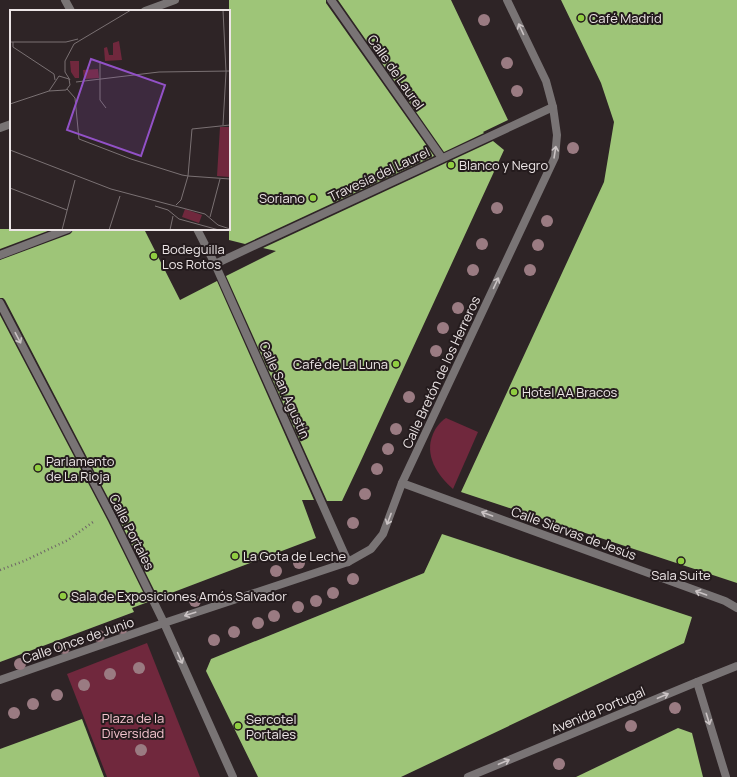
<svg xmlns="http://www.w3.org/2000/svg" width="737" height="777" font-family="Manrope,sans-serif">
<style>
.green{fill:#70283d}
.building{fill:#9ec578}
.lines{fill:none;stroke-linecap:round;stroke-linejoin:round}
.path{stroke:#6d6466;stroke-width:2.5;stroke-dasharray:1 3;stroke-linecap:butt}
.pedestrian{stroke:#797475;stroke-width:8}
.minor{stroke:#797475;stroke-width:8}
.tree{fill:#9a7b82}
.oneway{stroke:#cac3c4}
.poi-dot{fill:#90cd41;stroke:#241b1d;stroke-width:1.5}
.labels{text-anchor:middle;stroke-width:4;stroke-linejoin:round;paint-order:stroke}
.poi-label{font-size:13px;fill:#ece5e6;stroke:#241b1d;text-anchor:start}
.street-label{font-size:13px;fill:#ece5e6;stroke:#241b1d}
.park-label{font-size:13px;fill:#f3c3cd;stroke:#241b1d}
.inset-road{fill:none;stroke:#7a7173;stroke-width:1}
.view{fill:#9251c7;fill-opacity:0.15;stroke:#9251c7;stroke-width:2}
.inset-edge{fill:none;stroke:#ece5e6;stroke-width:2}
</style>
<rect width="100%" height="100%" fill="#2e2426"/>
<g class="green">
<path d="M446 418 478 432 453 489C437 475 424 455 433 434 436 427 440 422 446 418Z"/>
<path d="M147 643 200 777H107L67 674Z"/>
</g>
<g class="building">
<path d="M229 0H326V3L434 156 245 244 229 240Z"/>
<path d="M338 0H451L508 120 483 132 484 133 444 152Z"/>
<path d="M561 0H737V583L461 492 604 182 614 122 601 83Z"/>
<path d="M493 141 504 150 359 465 342 501H327L226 276 276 251 263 248Z"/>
<path d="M0 229H53L0 249Z"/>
<path d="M73 229H144L180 300 217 281 314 500H302L316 538 158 598 118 517 5 300 3 298H0V260L70 234 72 232Z"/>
<path d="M0 315 108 521 148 602 132 608 134 612 0 662Z"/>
<path d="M442 534 692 617 684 643 401 777H258L206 671 211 659 424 573Z"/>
<path d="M82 719 104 777H0V749Z"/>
<path d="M678 728 692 733 703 777H576Z"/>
</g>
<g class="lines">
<path class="path" d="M0 570 24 561 68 540 93 522"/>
<g class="pedestrian">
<path d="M65 0 71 11"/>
<path d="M331 0 442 158"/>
<path d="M507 0 546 81 553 107 557 135 555 157 402 483 725 601 737 608"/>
<path d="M145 11 175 0"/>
<path d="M0 128 11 124"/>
<path d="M197 229 215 264 348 562"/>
<path d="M0 255 68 229"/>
<path d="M215 264 553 107"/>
<path d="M697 682 726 777"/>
</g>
<g class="minor">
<path d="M0 303 113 519 147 588 164 623 233 777"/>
<path d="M0 680 164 623 348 562 371 549 383 534 402 483"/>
<path d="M468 777 697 682 737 666"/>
</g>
</g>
<g class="tree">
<circle cx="484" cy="20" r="6"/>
<circle cx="507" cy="63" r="6"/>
<circle cx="517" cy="91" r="6"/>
<circle cx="573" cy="148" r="6"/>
<circle cx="497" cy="208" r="6"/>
<circle cx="547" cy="221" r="6"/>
<circle cx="482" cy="244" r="6"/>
<circle cx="538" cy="245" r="6"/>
<circle cx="473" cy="270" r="6"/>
<circle cx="530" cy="270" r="6"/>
<circle cx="458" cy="308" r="6"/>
<circle cx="443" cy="328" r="6"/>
<circle cx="436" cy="351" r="6"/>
<circle cx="409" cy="397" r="6"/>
<circle cx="396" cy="429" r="6"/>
<circle cx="388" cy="449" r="6"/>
<circle cx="377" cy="469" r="6"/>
<circle cx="365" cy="494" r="6"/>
<circle cx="353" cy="523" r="6"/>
<circle cx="299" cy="563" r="6"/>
<circle cx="276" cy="571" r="6"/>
<circle cx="353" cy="579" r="6"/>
<circle cx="333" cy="593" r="6"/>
<circle cx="195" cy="601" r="6"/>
<circle cx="316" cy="601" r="6"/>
<circle cx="298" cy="607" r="6"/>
<circle cx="274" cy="616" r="6"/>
<circle cx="258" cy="623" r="6"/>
<circle cx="122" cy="628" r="6"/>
<circle cx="234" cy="632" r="6"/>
<circle cx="99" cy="636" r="6"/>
<circle cx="214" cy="640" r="6"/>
<circle cx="64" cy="648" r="6"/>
<circle cx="20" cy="664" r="6"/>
<circle cx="139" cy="668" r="6"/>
<circle cx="110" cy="674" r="6"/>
<circle cx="84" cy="685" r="6"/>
<circle cx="57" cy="695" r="6"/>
<circle cx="33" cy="704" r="6"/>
<circle cx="675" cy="708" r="6"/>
<circle cx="14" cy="713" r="6"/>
<circle cx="631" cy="726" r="6"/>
<circle cx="141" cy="750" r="6"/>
<circle cx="559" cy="764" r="6"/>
</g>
<defs><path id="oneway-shaft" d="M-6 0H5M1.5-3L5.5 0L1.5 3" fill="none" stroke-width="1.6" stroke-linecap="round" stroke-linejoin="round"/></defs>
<g class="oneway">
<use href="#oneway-shaft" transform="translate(521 29) rotate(-115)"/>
<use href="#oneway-shaft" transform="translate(555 152) rotate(-81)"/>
<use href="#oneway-shaft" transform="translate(496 283) rotate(-65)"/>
<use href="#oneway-shaft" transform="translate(18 338) rotate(62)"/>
<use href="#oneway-shaft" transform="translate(487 514) rotate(-160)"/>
<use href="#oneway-shaft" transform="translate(389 519) rotate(111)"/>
<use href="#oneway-shaft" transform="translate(701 593) rotate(-160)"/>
<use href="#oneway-shaft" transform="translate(190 614) rotate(162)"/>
<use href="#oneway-shaft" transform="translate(180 658) rotate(66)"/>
<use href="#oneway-shaft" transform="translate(663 696) rotate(-23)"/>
<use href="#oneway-shaft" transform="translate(708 719) rotate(73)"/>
<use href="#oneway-shaft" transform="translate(504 762) rotate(-23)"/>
</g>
<g class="poi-dot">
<circle cx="581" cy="18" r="4"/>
<circle cx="451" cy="165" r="4"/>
<circle cx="313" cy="198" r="4"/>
<circle cx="154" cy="256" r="4"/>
<circle cx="396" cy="364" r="4"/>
<circle cx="514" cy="392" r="4"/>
<circle cx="38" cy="468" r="4"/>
<circle cx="235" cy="556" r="4"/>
<circle cx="681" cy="561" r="4"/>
<circle cx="63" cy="596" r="4"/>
<circle cx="238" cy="726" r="4"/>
</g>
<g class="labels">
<g class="poi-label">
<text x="589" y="23">Café Madrid</text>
<text x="459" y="170">Blanco y Negro</text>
<text x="305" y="203" text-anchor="end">Soriano</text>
<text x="162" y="254">Bodeguilla<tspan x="162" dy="15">Los Rotos</tspan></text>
<text x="388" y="369" text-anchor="end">Café de La Luna</text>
<text x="522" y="397">Hotel AA Bracos</text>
<text x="46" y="466">Parlamento<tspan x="46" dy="15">de La Rioja</tspan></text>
<text x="243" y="561">La Gota de Leche</text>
<text x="681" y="580" text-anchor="middle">Sala Suite</text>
<text x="71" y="601">Sala de Exposiciones Amós Salvador</text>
<text x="246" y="724">Sercotel<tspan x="246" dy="15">Portales</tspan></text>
</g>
<g class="street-label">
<text transform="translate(396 72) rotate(55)" y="5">Calle de Laurel</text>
<text transform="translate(379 174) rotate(-25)" y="5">Travesía del Laurel</text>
<text transform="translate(441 372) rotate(-65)" y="5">Calle Bretón de los Herreros</text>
<text transform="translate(285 390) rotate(66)" y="5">Calle San Agustín</text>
<text transform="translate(132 532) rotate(63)" y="5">Calle Portales</text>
<text transform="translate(574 533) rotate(20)" y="5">Calle Siervas de Jesús</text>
<text transform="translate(78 640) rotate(-19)" y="5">Calle Once de Junio</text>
<text transform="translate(598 710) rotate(-23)" y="5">Avenida Portugal</text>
</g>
<g class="park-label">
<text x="133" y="723">Plaza de la<tspan x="133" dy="15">Diversidad</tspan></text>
</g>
</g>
<g transform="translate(10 10)">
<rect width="220" height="220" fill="#2e2426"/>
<path d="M109 31 112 50 95 51 94 38 97 37 99 45H103V33ZM60 51H69V68H65L61 62ZM88 59 89 68 74 69 73 60ZM210 117H220V167L207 166ZM175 199 192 205 189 213 172 207Z" fill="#70283d"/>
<path class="inset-road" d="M213 0 216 62 213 115M0 32H56L68 29M3 32V37L44 64 45 70M90 51V90L96 98M60 70 55 62V51L64 34 121 0M66 72 149 62 220 61M57 79 65 88 69 129 121 149 172 165 178 166 182 119 220 115M0 94 39 81 56 80 60 75 59 69 49 66 39 81M0 140 101 179 195 204 208 215 220 219M0 178 57 200M166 195 171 190 178 166 220 169M145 196 158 200 169 209 209 220M200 207 210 169M52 220 65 170M99 220 110 186M160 220 163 206"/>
<path class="view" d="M81 49 155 75 131 146 57 120Z"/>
<rect width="220" height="220" class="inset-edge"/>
</g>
</svg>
